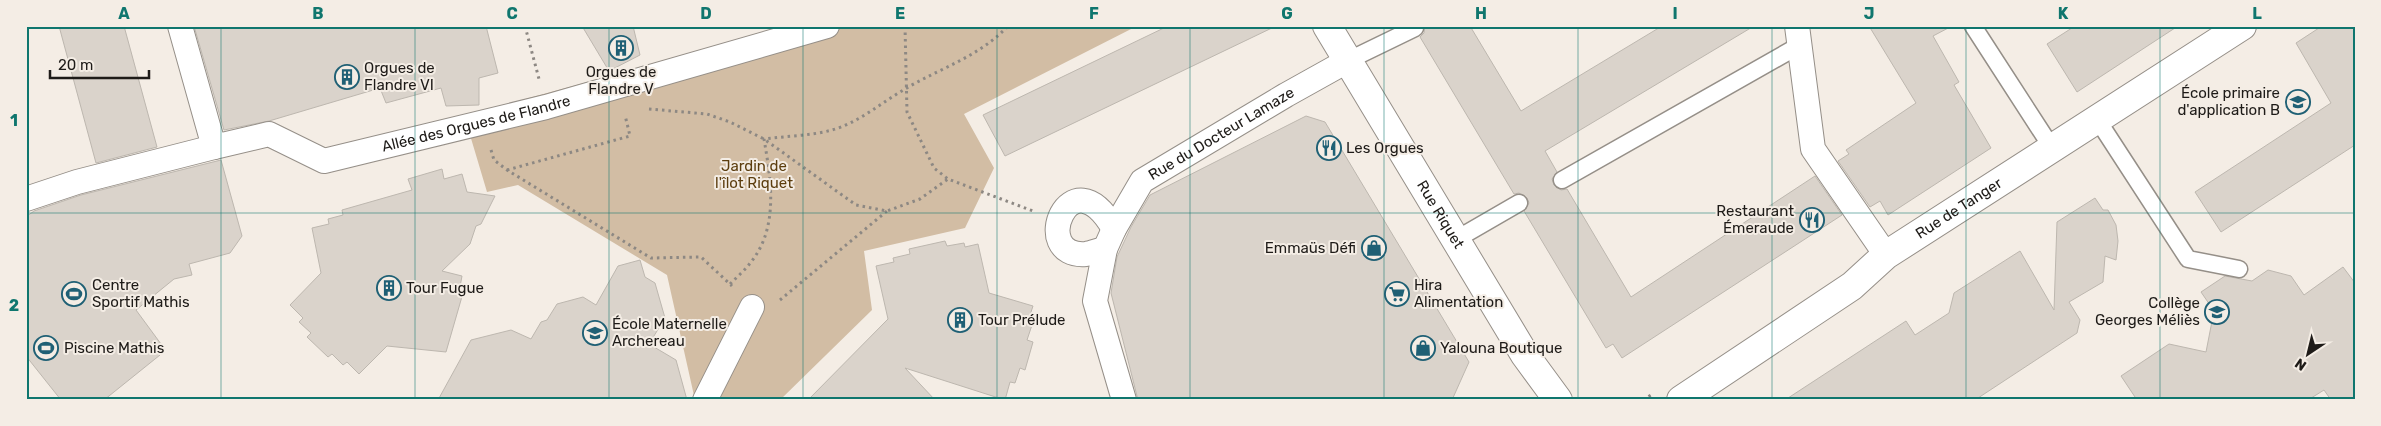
<svg xmlns="http://www.w3.org/2000/svg" width="2381" height="426" font-family="Rubik,sans-serif">
<style>
.green{fill:#d2bda4}
.building{fill:#dad3cb;stroke:#bdb7af}
.lines{fill:none;stroke-linecap:round;stroke-linejoin:round}
.service-casing{stroke:#958f88;stroke-width:19}
.pedestrian-casing{stroke:#958f88;stroke-width:26}
.tertiary-casing{stroke:#958f88;stroke-width:30}
.path{stroke:#8d8883;stroke-width:3;stroke-dasharray:2.5 4;stroke-linecap:butt}
.service{stroke:#fff;stroke-width:16}
.pedestrian{stroke:#fff;stroke-width:24}
.tertiary{stroke:#fff;stroke-width:28}
.grid{fill:none;stroke:#0f766e;stroke-width:1;stroke-opacity:0.55}
.labels{text-anchor:middle;stroke-width:4;stroke-linejoin:round;paint-order:stroke}
.poi-label{font-size:15px;fill:#1e1b18;stroke:#f4ede5;text-anchor:start}
.street-label{font-size:15px;fill:#1e1b18;stroke:#f4ede5}
.park-label{font-size:15px;fill:#5c3d0e;stroke:#f4ede5}
.neatline{fill:none;stroke:#0f766e;stroke-width:2}
.grid-label{font-size:16px;text-anchor:middle;font-weight:bold;fill:#0f766e}
</style>
<rect width="100%" height="100%" fill="#f4ede5"/>
<path class="green" d="M791 26H1137L964 114 994 168 965 228 864 251 872 310 780 400H695L667 275 518 185 487 192 470 135 445 121Z"/>
<g class="building">
<path d="M59 26H124L157 147 96 163Z"/>
<path d="M194 26H486L498 73 479 78V105L446 106 441 88 386 103 380 88 269 121 224 130Z"/>
<path d="M582 26H633L640 55 609 71Z"/>
<path d="M1168 26H1276L1005 156 983 115Z"/>
<path d="M1425 26H1470L1521 111 1662 26H1754L1545 151 1557 172 1552 179 1554 185 1561 190 1567 189 1631 297 1815 176 1842 215 1622 358 1613 344 1606 348 1524 211 1529 203 1527 198 1519 193 1514 194 1420 37 1424 33Z"/>
<path d="M1869 26H1952L1933 36 1959 82 1954 85 1991 148 1888 215 1880 201 1870 207 1838 161 1849 154 1846 150 1916 103Z"/>
<path d="M2075 26H2178L2077 92 2047 44Z"/>
<path d="M2322 26H2355V145L2221 232 2195 192 2331 103 2296 43Z"/>
<path d="M1306 116 1325 122 1469 362 1452 400H1138L1111 293 1117 257 1131 227 1150 195Z"/>
<path d="M221 160 242 236 230 253 189 264 192 275 174 279 136 310 161 344 160 355 104 400H61L26 356V217L34 211 81 195Z"/>
<path d="M442 169 444 179 462 174 467 192 495 196 481 224 476 226 470 244 442 271 462 276 459 292 463 293 446 352 387 346 359 374 347 362 343 365 332 354 328 357 307 337 311 333 299 322 303 318 290 305 321 273 312 228 329 224 328 219 343 215 342 210 412 190 408 179Z"/>
<path d="M2095 198 2103 210H2108L2116 225 2118 241 2116 260 2105 256 2103 282 2069 302 2080 320 2077 333 1975 400H1785L1906 321 1915 335 1949 313 1954 293 2020 251 2054 310 2057 222Z"/>
<path d="M945 241 947 246 964 243 965 247 978 244 989 293 1033 306 1027 324 1032 325 1027 340 1033 342 1025 370 1020 368 1015 383 1010 382 1005 400 905 368 935 400H808L888 319 876 266 894 262 893 258 910 254 909 249Z"/>
<path d="M640 260 645 277 655 283 665 318 649 344 676 360 687 400H438L471 340 511 330 531 339 541 322 547 320 557 304 583 297 596 305 618 266Z"/>
<path d="M2343 267 2355 283V400H2331L2324 390 2308 400H2137L2121 376 2169 344 2206 352 2214 311 2201 292 2225 276 2252 281 2268 270 2291 276 2304 295Z"/>
</g>
<g class="lines">
<defs>
<g id="service">
<path d="M1973 26 2052 148"/>
<path d="M1347 61 1415 28"/>
<path d="M2097 119 2188 259 2239 269"/>
<path d="M1562 180 1800 45"/>
<path d="M1455 240 1519 203"/>
</g>
<g id="pedestrian">
<path id="s1" d="M180 26 214 147 269 134 324 161 546 107 827 26"/>
<path d="M1797 26 1813 149 1886 255"/>
<path d="M26 199 77 182 214 147"/>
<path d="M1105 249C1099 250 1092 253 1086 254 1028 259 1070 151 1114 229"/>
<path d="M705 400 752 307"/>
<path id="s2" d="M1124 400 1095 301 1105 249 1114 229 1142 181 1286 95 1347 61"/>
</g>
<g id="tertiary">
<path id="s3" d="M1327 26 1525 355 1558 400"/>
<path id="s4" d="M1681 400 1852 286 1886 255 2242 26"/>
</g>
</defs>
<use href="#service" class="service-casing"/>
<use href="#pedestrian" class="pedestrian-casing"/>
<use href="#tertiary" class="tertiary-casing"/>
<g class="path">
<path d="M525 26 539 79"/>
<path d="M905 26 907 112 934 168 948 179 1033 211"/>
<path d="M649 109 707 114 730 122 764 139 856 205 887 211 920 199 948 179"/>
<path d="M491 150 494 160 507 170 651 258 701 257 732 286"/>
<path d="M507 170 630 136 625 115"/>
<path d="M730 284C737 277 745 270 751 262 779 227 771 180 764 139 786 136 810 136 832 130 858 123 881 103 905 89 940 68 979 57 1008 26"/>
<path d="M780 300 887 211"/>
<path d="M1643 400 1651 395"/>
</g>
<use href="#service" class="service"/>
<use href="#pedestrian" class="pedestrian"/>
<use href="#tertiary" class="tertiary"/>
</g>
<path class="grid" d="M221 26V400M415 26V400M609 26V400M803 26V400M997 26V400M1190 26V400M1384 26V400M1578 26V400M1772 26V400M1966 26V400M2160 26V400M26 213H2355"/>
<defs>
<symbol id="building-ring" viewBox="-11 -11 22 22"><circle r="9.5" fill="#f4ede5" stroke="#1f6075" stroke-width="1.5"/><path d="M-4-6H4V6H1V3H-1V6H-4ZM-2.5-4.3h1.7v1.8h-1.7ZM.8-4.3h1.7v1.8H.8ZM-2.5-1h1.7V.8h-1.7ZM.8-1h1.7V.8H.8Z" fill="#1f6075"/></symbol>
<symbol id="school-ring" viewBox="-11 -11 22 22"><circle r="9.5" fill="#f4ede5" stroke="#1f6075" stroke-width="1.5"/><path d="M0-5L7-2L0 1L-7-2ZM-4 1L0 2.5L4 1V4Q0 6-4 4Z" fill="#1f6075"/></symbol>
<symbol id="restaurant-ring" viewBox="-11 -11 22 22"><circle r="9.5" fill="#f4ede5" stroke="#1f6075" stroke-width="1.5"/><path d="M-5-6h1v4h1v-4h1v4h1v-4h1v5L-1.5 .5V6h-2V.5L-5-1ZM5-6V6H3V1.5H1.5Q1.5-4 5-6Z" fill="#1f6075"/></symbol>
<symbol id="shop-ring" viewBox="-11 -11 22 22"><circle r="9.5" fill="#f4ede5" stroke="#1f6075" stroke-width="1.5"/><path d="M-5-2.5h2.3a2.7 3.5 0 0 1 5.4 0H5L5.5 6h-11ZM-1.5-2.5h3a1.5 2.3 0 0 0-3 0Z" fill="#1f6075"/></symbol>
<symbol id="stadium-ring" viewBox="-11 -11 22 22"><circle r="9.5" fill="#f4ede5" stroke="#1f6075" stroke-width="1.5"/><path d="M0-5a6.5 5 0 1 0 0 10a6.5 5 0 1 0 0-10ZM-3.5-1.8h7v3.6h-7Z" fill="#1f6075"/></symbol>
<symbol id="supermarket-ring" viewBox="-11 -11 22 22"><circle r="9.5" fill="#f4ede5" stroke="#1f6075" stroke-width="1.5"/><path d="M-6-5.5h2.5l.6 2H6L4.5 2H-2.5L-4.4-4H-6ZM-1.5 3.2a1.3 1.3 0 1 0 .1 0ZM3 3.2a1.3 1.3 0 1 0 .1 0Z" fill="#1f6075"/></symbol>
</defs>
<g fill-rule="evenodd">
<use href="#building-ring" x="607" y="34" width="28" height="28"/>
<use href="#building-ring" x="333" y="63" width="28" height="28"/>
<use href="#school-ring" x="2284" y="88" width="28" height="28"/>
<use href="#restaurant-ring" x="1315" y="134" width="28" height="28"/>
<use href="#restaurant-ring" x="1798" y="206" width="28" height="28"/>
<use href="#shop-ring" x="1360" y="234" width="28" height="28"/>
<use href="#building-ring" x="375" y="274" width="28" height="28"/>
<use href="#stadium-ring" x="60" y="280" width="28" height="28"/>
<use href="#supermarket-ring" x="1383" y="280" width="28" height="28"/>
<use href="#school-ring" x="2203" y="298" width="28" height="28"/>
<use href="#building-ring" x="946" y="306" width="28" height="28"/>
<use href="#school-ring" x="581" y="319" width="28" height="28"/>
<use href="#stadium-ring" x="32" y="334" width="28" height="28"/>
<use href="#shop-ring" x="1409" y="334" width="28" height="28"/>
</g>
<g class="labels">
<g class="poi-label">
<text x="364" y="73">Orgues de<tspan x="364" dy="17">Flandre VI</tspan></text>
<text x="621" y="77" text-anchor="middle">Orgues de<tspan x="621" dy="17">Flandre V</tspan></text>
<text x="2280" y="98" text-anchor="end">École primaire<tspan x="2280" dy="17">d'application B</tspan></text>
<text x="1346" y="153">Les Orgues</text>
<text x="1794" y="216" text-anchor="end">Restaurant<tspan x="1794" dy="17">Émeraude</tspan></text>
<text x="1356" y="253" text-anchor="end">Emmaüs Défi</text>
<text x="92" y="290">Centre<tspan x="92" dy="17">Sportif Mathis</tspan></text>
<text x="1414" y="290">Hira<tspan x="1414" dy="17">Alimentation</tspan></text>
<text x="406" y="293">Tour Fugue</text>
<text x="2200" y="308" text-anchor="end">Collège<tspan x="2200" dy="17">Georges Méliès</tspan></text>
<text x="978" y="325">Tour Prélude</text>
<text x="612" y="329">École Maternelle<tspan x="612" dy="17">Archereau</tspan></text>
<text x="64" y="353">Piscine Mathis</text>
<text x="1440" y="353">Yalouna Boutique</text>
</g>
<g class="street-label">
<text dy="5" stroke="none"><textPath href="#s1" startOffset="400">Allée des Orgues de Flandre</textPath></text>
<text dy="5" stroke="none"><textPath href="#s2" startOffset="326">Rue du Docteur Lamaze</textPath></text>
<text dy="5" stroke="none"><textPath href="#s4" startOffset="338">Rue de Tanger</textPath></text>
<text dy="5" stroke="none"><textPath href="#s3" startOffset="220">Rue Riquet</textPath></text>
</g>
<g class="park-label">
<text x="754" y="171">Jardin de<tspan x="754" dy="17">l'îlot Riquet</tspan></text>
</g>
</g>
<rect width="2381" height="426" fill="none" stroke="#f4ede5" stroke-width="55"/>
<g transform="translate(2308 354) rotate(215)" stroke="#f4ede5" stroke-width="4" paint-order="stroke">
<path d="M0-4L9 19L0 12L-9 19Z" fill="#1e1b18"/>
<text y="-8" font-size="14" font-weight="bold" text-anchor="middle" fill="#1e1b18">N</text>
</g>
<path d="M50 70v8h99v-8" fill="none" stroke="#1e1b18" stroke-width="2.5"/>
<text x="58" y="70" font-size="15" fill="#1e1b18" stroke="#f4ede5" stroke-width="4" paint-order="stroke">20 m</text>
<rect x="28" y="28" width="2326" height="370" class="neatline"/>
<g class="grid-label">
<text x="124" y="19">A</text>
<text x="318" y="19">B</text>
<text x="512" y="19">C</text>
<text x="706" y="19">D</text>
<text x="900" y="19">E</text>
<text x="1094" y="19">F</text>
<text x="1287" y="19">G</text>
<text x="1481" y="19">H</text>
<text x="1675" y="19">I</text>
<text x="1869" y="19">J</text>
<text x="2063" y="19">K</text>
<text x="2257" y="19">L</text>
<text x="14" y="126">1</text>
<text x="14" y="311">2</text>
</g>
</svg>
